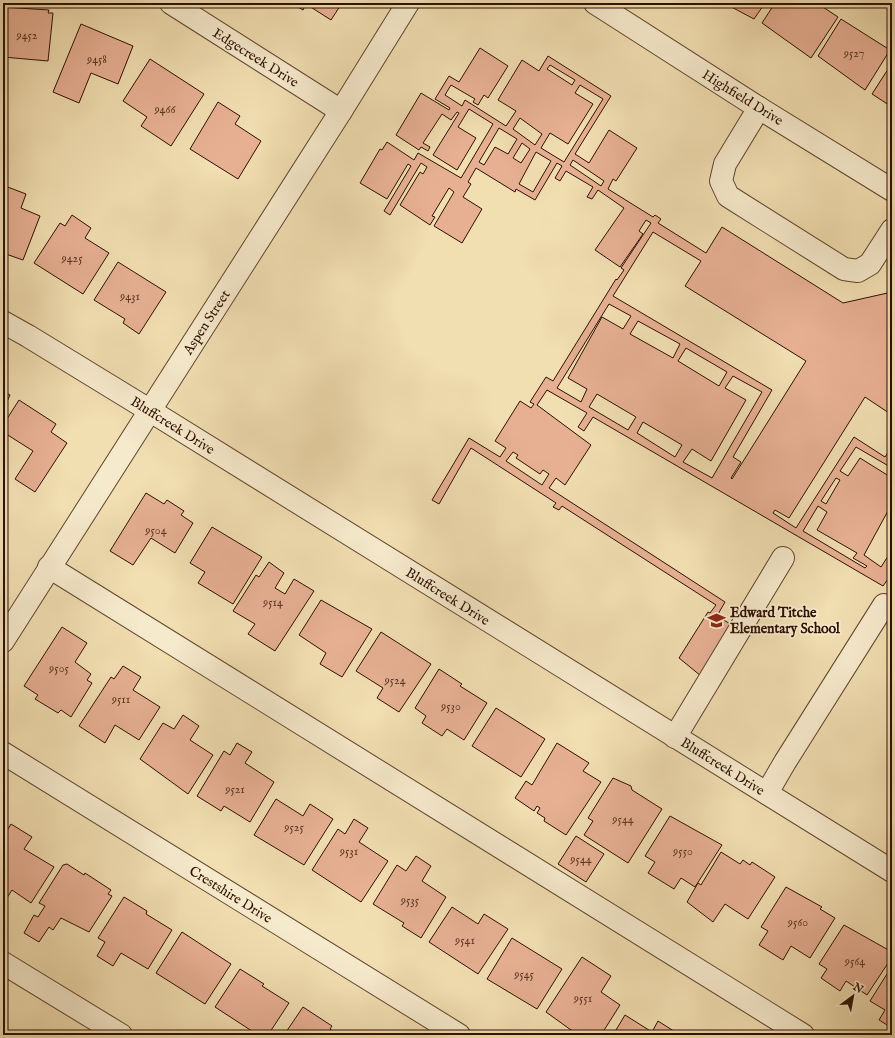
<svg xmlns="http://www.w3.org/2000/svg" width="895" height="1038" font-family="'IM FELL English',serif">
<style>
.building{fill:#e7b093;stroke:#2e1000;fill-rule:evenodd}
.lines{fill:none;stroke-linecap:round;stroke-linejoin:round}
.minor-casing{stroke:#5f442c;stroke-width:24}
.minor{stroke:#f6eacc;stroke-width:22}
.labels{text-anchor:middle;stroke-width:3.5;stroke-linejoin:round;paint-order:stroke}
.number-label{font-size:12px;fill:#5c3825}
.street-label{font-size:14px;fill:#2e1000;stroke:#f6eacc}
.poi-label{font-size:14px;font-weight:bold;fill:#2e1000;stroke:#f6eacc;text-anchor:start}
</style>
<rect width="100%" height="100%" fill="#f1deb1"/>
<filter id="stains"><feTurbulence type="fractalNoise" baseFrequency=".005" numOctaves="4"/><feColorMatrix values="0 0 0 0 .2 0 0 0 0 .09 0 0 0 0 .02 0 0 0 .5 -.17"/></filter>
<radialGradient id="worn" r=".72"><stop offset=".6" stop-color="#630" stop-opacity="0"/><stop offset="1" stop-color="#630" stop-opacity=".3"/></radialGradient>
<g class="building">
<path d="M291 3H342L331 20 306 4 303 10Z"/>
<path d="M724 3H765L754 19Z"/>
<path d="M775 3H817L838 17 811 58 762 23Z"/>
<path d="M3 7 49 10 48 13H53L48 61 3 57Z"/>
<path d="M841 19 890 50 865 90 818 56Z"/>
<path d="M81 24 133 46 118 84 91 73 79 103 53 92Z"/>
<path d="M480 48 508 66 488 98 484 95 478 105 473 102 475 99 451 85 445 95 462 106 465 100 506 126 516 111 498 100 522 60 539 71 548 56 611 96 575 154 589 163 609 130 637 148 616 181 613 179 608 189 653 217 655 215 661 219 658 223 706 253 722 227 843 303 892 292V415L865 397 789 518 775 510 773 513 796 528 854 437 885 457 892 446V468L856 447 840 471 848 476 860 458 892 478V494L888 500 892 502V511L889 509 864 555 881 567 892 550V564L887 571 892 574V582L888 579 883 586 593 417 584 431 578 427 587 413 547 390 537 405 591 445 565 485 556 478 549 488 725 602 717 616 732 625 701 676 679 658 708 612 710 613 716 605 562 506 559 510 553 507 556 503 471 448 439 504 432 500 469 438 500 457 506 448 495 441 520 401 531 408 534 404 530 402 546 377 553 381 616 279 617 280 624 270 621 268 651 223 646 220 639 231 643 234 620 267 595 250 624 208 598 190 592 199 587 197 593 187 566 171 560 181 555 178 562 166 557 163 535 200 516 189 515 192 476 168 468 182 471 184 463 197 482 209 462 243 434 226 454 192 449 188 432 216 435 217 430 225 400 205 420 172 423 174 427 167 421 163 390 215 384 211 411 166 408 164 387 199 360 183 380 149 382 150 387 142 414 160 418 153 461 178 493 124 469 109 458 127 476 138 457 170 433 155 459 113 457 112 451 120 442 114 423 143 430 147 428 151 421 147 419 150 396 135 421 93 449 110 450 108 435 99 449 76 459 82ZM550 65 575 80 572 85 547 69ZM580 85 603 99 564 162 541 148 550 133 568 144 593 104 575 93ZM520 118 542 134 535 145 513 129ZM499 128 517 139 508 154 495 147 484 165 479 162ZM522 143 530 149 521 163 513 158ZM536 152 551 161 533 192 519 184ZM573 160 604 181 601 186 570 165ZM653 232 701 261 685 286 806 361 732 479 731 478 741 462 733 457 772 390 613 296ZM609 304 631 316 623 329 602 317 568 378 587 389 581 402 557 388ZM638 321 680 344 673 358 630 334ZM686 348 727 372 719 386 678 361ZM733 376 762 392 712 478 683 462 692 449 711 461 746 400 725 388ZM597 394 636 417 628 430 589 407ZM643 422 682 445 675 457 637 433ZM513 452 518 455 516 458 540 474 543 470 549 474 542 485 506 461ZM836 478 840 480 826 504 821 501ZM818 506 827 512 817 530 857 553 853 558 867 566 865 568 803 531Z"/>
<path d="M150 59 204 94 171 146 141 126 147 117 123 101Z"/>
<path d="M892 63V107L872 94Z"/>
<path d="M218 102 240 116 235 124 261 141 238 179 190 149Z"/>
<path d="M5 186 26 194 21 208 40 216 23 260 3 253V191Z"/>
<path d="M72 215 91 228 85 238 109 253 83 294 34 263 60 223 65 226Z"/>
<path d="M118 262 166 292 139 334 123 323 125 319 94 300Z"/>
<path d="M3 391 10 395 3 410Z"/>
<path d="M19 400 56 424 51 432 67 443 35 492 15 479 33 451 3 432V425Z"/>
<path d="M146 493 164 504 167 500 184 511 181 515 193 523 175 553 151 538 133 565 110 551Z"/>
<path d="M212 527 262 557 233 604 198 583 205 572 190 563Z"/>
<path d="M269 562 284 573 275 588 285 594 294 579 314 591 275 651 248 634 255 624 233 611 256 575 259 577Z"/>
<path d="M321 600 372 629 342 677 320 664 326 653 299 635Z"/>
<path d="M62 627 87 643 75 662 91 674 87 680 92 683 71 717 61 710 58 713 35 699 38 695 24 686Z"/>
<path d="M381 632 431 664 399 712 377 698 383 688 356 671Z"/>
<path d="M123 666 141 677 133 690 160 707 139 740 115 725 105 743 79 726 111 677 114 679Z"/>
<path d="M439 669 462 684 460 686 487 703 464 740 447 729 442 736 422 723 426 716 415 708Z"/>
<path d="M496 708 545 739 521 777 472 746Z"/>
<path d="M183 715 199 726 190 740 213 755 188 794 140 759 163 723 174 729Z"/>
<path d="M237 743 252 752 245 763 274 782 250 822 224 806 221 811 197 796 224 751 230 755Z"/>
<path d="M557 743 589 763 583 771 601 782 566 835 544 821 545 818 537 813 540 808 537 806 534 811 515 798 526 781 532 785Z"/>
<path d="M613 778 631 786 632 790 662 809 628 863 584 835 593 821 588 818Z"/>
<path d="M276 799 303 816 310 804 333 819 304 865 254 835Z"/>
<path d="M670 816 722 845 695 887 681 878 674 889 648 873 655 862 645 856Z"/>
<path d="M354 819 368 828 359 842 388 861 361 902 312 870 338 829 345 834Z"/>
<path d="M11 824 32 837 24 849 54 867 31 903 12 890 3 904V837Z"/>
<path d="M576 836 604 854 586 882 558 864Z"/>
<path d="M721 852 740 864 743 860 750 865 752 862 775 877 748 919 725 904 713 922 687 902 698 883 701 885Z"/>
<path d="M416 856 431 866 422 881 446 897 421 938 402 926 404 923 373 904 397 865 406 871Z"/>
<path d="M67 864 84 875 85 873 111 890 108 894 112 896 89 932 61 918 53 930 49 927 39 942 24 933 34 915 38 917 45 906 39 903 63 865Z"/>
<path d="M786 887 822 907 820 909 835 918 810 958 791 946 783 960 759 945 768 931 761 927Z"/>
<path d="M124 897 147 911 146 914 172 930 148 969 121 953 113 966 97 956 105 942 98 938Z"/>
<path d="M452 907 478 924 484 914 508 929 478 974 429 942Z"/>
<path d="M844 925 892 952V957L867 995 846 981 840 991 821 978 827 969 819 964Z"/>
<path d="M182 932 231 964 205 1004 156 973Z"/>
<path d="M512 938 562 969 537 1009 487 979Z"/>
<path d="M582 957 611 976 601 992 620 1005 601 1035H578L546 1012Z"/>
<path d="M892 966V1028L879 1020 885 1010 870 1001Z"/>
<path d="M240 969 264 984 262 986 289 1003 268 1035H258L215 1007Z"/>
<path d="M303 1007 332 1026 330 1029 338 1035H284Z"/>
<path d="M625 1015 652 1032 658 1021 680 1035H613Z"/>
</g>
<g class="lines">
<defs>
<g id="minor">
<path d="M171 3 341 111"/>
<path d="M595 3 759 108 892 190"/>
<path d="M759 108 725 164 721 181 728 196 844 269 858 271 870 264 892 230"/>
<path d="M3 322 28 336 149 410 892 871"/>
<path d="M49 567 803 1035"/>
<path d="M3 641 341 111 408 3"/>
<path d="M675 737 783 558"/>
<path d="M3 753 459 1035"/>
<path d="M767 793 785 762 884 605"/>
<path d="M3 963 121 1035"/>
</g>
</defs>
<use href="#minor" class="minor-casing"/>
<use href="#minor" class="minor"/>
</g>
<defs>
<symbol id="school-bare" viewBox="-9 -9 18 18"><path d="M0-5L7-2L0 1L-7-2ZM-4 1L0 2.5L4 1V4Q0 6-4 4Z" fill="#8f2418" stroke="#f6eacc" stroke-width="2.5" paint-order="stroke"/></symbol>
</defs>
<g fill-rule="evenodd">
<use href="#school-bare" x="704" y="608" width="25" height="25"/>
</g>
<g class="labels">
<g class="number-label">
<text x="27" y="39">9452</text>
<text x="854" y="57">9527</text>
<text x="97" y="63">9458</text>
<text x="165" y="113">9466</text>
<text x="72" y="262">9425</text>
<text x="130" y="300">9431</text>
<text x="156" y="534">9504</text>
<text x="273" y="606">9514</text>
<text x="59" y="672">9505</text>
<text x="395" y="684">9524</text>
<text x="121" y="703">9511</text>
<text x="451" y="710">9530</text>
<text x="235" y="793">9521</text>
<text x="623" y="823">9544</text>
<text x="294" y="831">9525</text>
<text x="349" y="855">9531</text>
<text x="683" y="855">9550</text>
<text x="581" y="863">9544</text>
<text x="410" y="904">9535</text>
<text x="798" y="926">9560</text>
<text x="465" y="944">9541</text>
<text x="855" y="965">9564</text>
<text x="524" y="978">9545</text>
<text x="583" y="1002">9551</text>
</g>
<g class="street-label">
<text transform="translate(256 57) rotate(32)" y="5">Edgecreek Drive</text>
<text transform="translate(743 97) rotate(32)" y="5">Highfield Drive</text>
<text transform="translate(206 322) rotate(-57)" y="5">Aspen Street</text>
<text transform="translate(173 425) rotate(32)" y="5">Bluffcreek Drive</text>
<text transform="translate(448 596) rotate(32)" y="5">Bluffcreek Drive</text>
<text transform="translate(723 766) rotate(32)" y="5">Bluffcreek Drive</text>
<text transform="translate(231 894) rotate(32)" y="5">Crestshire Drive</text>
</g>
<g class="poi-label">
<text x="730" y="617">Edward Titche<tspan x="730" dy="16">Elementary School</tspan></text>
</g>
</g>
<rect width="895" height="1038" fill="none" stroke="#f1deb1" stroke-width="16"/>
<rect x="4" y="4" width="887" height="1030" fill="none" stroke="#2e1000" stroke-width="2"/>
<rect x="8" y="8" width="879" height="1022" fill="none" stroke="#2e1000"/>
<g transform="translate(853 996) rotate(32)" stroke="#f6eacc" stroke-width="3" paint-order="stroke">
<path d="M0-3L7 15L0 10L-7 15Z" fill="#2e1000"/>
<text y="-6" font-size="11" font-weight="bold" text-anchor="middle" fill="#2e1000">N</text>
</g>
<rect width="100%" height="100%" filter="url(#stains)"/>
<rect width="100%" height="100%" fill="url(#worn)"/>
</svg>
